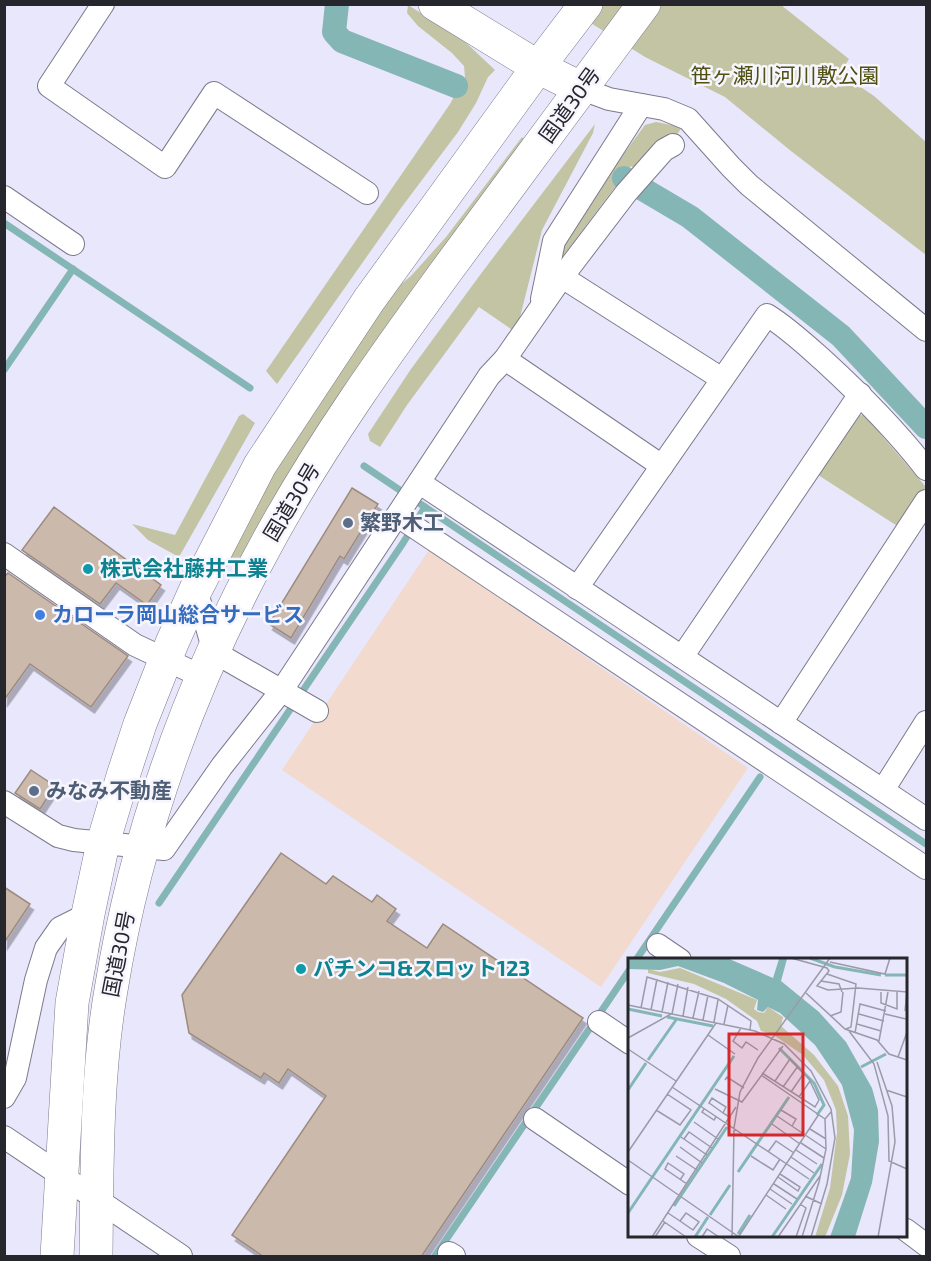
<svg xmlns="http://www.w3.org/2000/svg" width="931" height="1261" font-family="'Exo 2','Noto Sans JP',sans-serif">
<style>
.commercial{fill:#f2dacf}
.green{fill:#c2c4a3}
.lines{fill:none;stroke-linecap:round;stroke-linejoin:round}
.stream{stroke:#85b6b6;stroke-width:7}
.canal{stroke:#85b6b6;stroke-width:24}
.building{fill:#cbbaac;stroke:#9c8b7e;stroke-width:1.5;filter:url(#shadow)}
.street-casing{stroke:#7c7a8c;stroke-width:24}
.secondary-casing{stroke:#7c7a8c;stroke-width:34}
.highway-casing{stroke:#7c7a8c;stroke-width:34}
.street{stroke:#fff;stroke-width:22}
.secondary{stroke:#fff;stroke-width:33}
.highway{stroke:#fff;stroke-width:33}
.service-dot{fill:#5c6f8a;stroke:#f7f6fe;stroke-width:2}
.culture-dot{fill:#0f9aa8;stroke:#f7f6fe;stroke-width:2}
.shop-dot{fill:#3f7fe0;stroke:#f7f6fe;stroke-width:2}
.labels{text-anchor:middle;stroke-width:5;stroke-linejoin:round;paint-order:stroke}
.park-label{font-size:21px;fill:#4f5011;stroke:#f7f6fe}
.street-label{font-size:21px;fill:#26262d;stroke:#f7f6fe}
.service-label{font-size:21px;font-weight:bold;fill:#4e5e75;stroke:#f7f6fe;text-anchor:start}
.culture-label{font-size:21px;font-weight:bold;fill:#0d838f;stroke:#f7f6fe;text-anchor:start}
.shop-label{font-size:21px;font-weight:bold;fill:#366cbe;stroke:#f7f6fe;text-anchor:start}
.inset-river{fill:none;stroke:#85b6b6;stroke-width:3}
.inset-road{fill:none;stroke:#9b9aa9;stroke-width:1.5}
.view{fill:#d62828;fill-opacity:0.15;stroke:#d62828;stroke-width:3}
.inset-edge{fill:none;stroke:#26262d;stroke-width:3}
</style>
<defs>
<filter id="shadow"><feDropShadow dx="3.5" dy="6" stdDeviation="0" flood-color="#0004"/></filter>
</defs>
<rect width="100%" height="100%" fill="#e9e7fb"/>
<path class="commercial" d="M429 550 748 768 601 987 282 770Z"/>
<g class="green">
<path d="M408 5 462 39 495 70 488 77 476 103 458 132 401 208 277 384 266 371 450 104 465 77 464 66 452 53 418 26 407 13Z"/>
<path d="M562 5H781L849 59 840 73 874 96 926 142V255L791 151 725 97 645 57Z"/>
<path d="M656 122 682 127 674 139 634 168 631 166 560 260V249L573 223 645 125Z"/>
<path d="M595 124 593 133 542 230 518 325 514 331 479 307 407 405 380 447 370 441 368 434 411 369 483 271Z"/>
<path d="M522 137 529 144 240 564 235 566 227 561 269 481 350 354 400 285 411 276 446 237Z"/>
<path d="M243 414 255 423 179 557 148 540 132 524 175 535 239 416Z"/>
<path d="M864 415 925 486 924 498 902 529 815 473 853 416Z"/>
</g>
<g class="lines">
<g class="stream">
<path d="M4 223 250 388"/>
<path d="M4 370 73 269"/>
<path d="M364 466 926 844"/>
<path d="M159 903 403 543 425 507"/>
<path d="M636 960 760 777"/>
<path d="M435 1256 630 969"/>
</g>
<g class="canal">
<path d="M337 4 334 32 342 41 456 86"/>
<path d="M624 178 690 217 841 336 926 427"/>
</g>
</g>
<g class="building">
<path d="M352 488 378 504 344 559 340 556 291 638 269 624Z"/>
<path d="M54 507 161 585 147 605 116 583 100 604 22 550Z"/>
<path d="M8 573 128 656 91 707 30 664 4 700V577Z"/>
<path d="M31 770 55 786 40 809 15 793Z"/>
<path d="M281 853 326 884 333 876 372 902 377 895 396 909 387 921 427 948 443 924 583 1018 421 1257H264L232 1235 326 1096 288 1069 279 1083 264 1073 261 1078 189 1033 182 995Z"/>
<path d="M4 887 30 904 4 943Z"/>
</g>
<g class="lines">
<defs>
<g id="street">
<path d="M103 4 49 86 165 167 214 93 367 193"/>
<path d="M582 89 609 99 664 109 688 119 731 167 749 185 926 330"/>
<path d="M4 197 73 244"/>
<path d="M562 277 722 379"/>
<path d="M542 299 554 241 641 105"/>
<path d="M505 359 662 466"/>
<path d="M420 483 926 819"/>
<path d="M398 516 926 868"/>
<path d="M4 554 135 645 203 677"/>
<path d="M577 588 767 315C788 328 806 345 824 361 861 395 896 430 926 469"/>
<path d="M196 589 214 652 317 711"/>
<path d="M682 657 860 394"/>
<path d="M781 723 926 501"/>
<path d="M883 790 926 722"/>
<path d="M4 802 58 836 74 840 164 849 222 766 282 690 489 376 505 359 562 277 626 193 664 150 673 145"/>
<path d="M658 945 680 960"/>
<path d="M599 1022 630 1043"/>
<path d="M4 1097 15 1078 36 980 46 948 60 928 88 914"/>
<path d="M535 1119 630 1184"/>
<path d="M4 1137 181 1256"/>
<path d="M906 1230 926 1245"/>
<path d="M698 1236 729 1256"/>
<path d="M449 1253 454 1256"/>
</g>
<path id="secondary" d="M435 4 538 67 582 89"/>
<g id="highway">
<path d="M57 1256 72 1003 88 914 103 843 123 776 140 724 172 643 196 589 260 465 369 300 538 67 586 4"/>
<path d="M96 1256C97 1168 96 1077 111 990 137 830 194 675 272 534 323 442 385 355 447 270 512 181 579 93 644 4"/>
</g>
</defs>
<use href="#street" class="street-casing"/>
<use href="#secondary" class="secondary-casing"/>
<use href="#highway" class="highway-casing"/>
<use href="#street" class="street"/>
<use href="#secondary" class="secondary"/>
<use href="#highway" class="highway"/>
</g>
<g class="service-dot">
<circle cx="348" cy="523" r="6"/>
<circle cx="34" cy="791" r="6"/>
</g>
<g class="culture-dot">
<circle cx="88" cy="569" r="6"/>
<circle cx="301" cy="969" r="6"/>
</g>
<circle class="shop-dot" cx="40" cy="615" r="6"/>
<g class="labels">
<g class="park-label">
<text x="785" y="83">笹ヶ瀬川河川敷公園</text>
</g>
<g class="street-label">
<text transform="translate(570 105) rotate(-54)" y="7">国道30号</text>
<text transform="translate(292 502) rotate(-59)" y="7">国道30号</text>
<text transform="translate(119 954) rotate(-79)" y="7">国道30号</text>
</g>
<g class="service-label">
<text x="360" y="530">繁野木工</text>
<text x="46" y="798">みなみ不動産</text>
</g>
<g class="culture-label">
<text x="100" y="576">株式会社藤井工業</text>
<text x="313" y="976">パチンコ&amp;スロット123</text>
</g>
<g class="shop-label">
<text x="52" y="622">カローラ岡山総合サービス</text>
</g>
</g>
<g transform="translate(628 958)">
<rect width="279" height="279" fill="#e9e7fb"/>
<path d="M52 10 129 42 126 51 130 54 136 55 140 49 155 59 153 68 186 97 210 128 220 158 222 196 214 237 197 279H187L202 230 209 175 208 152 196 122 175 97 144 76 133 73 129 63 98 41 66 26 20 15V11L32 14Z" fill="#c2c4a3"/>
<path d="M0 0H99L145 20 151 1H159L153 23 191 54 218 84 244 130 250 152 251 184 244 225 227 279H202L223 220 226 172 214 127 187 87 152 55 140 49 135 54 129 52 130 42 96 25 50 8 32 12 0 11Z" fill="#85b6b6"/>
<path class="inset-river" d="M182 0 207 9M207 9 253 17M257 17H279M0 51 34 58M39 59 85 68M151 90 186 125 196 147 189 157M20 102 48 62M233 109 258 96M0 132 18 105M110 214 161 139M46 248 99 169M0 255 106 98M82 257 102 227M110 276 122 257M67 279 80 259M144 279 194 206"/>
<path class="inset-road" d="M163 0 199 10 201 13 189 28 200 32 230 30 279 34V27M202 4 257 16 262 0M199 16 228 26 223 69 218 71M193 23 211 26 214 34M253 34V45L269 51V34M178 35 217 71 249 82 261 96 279 102M0 47 127 73 156 86 183 113 203 151 207 180 199 226 183 279M13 50 19 19 90 41 123 63 122 72M23 52 29 21M277 53 279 34M34 54 40 24M44 56 50 26M231 56 256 63M257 56 278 61M55 58 60 29M202 58 213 54 215 34M65 60 71 33M75 62 80 37M86 64 90 42M96 66 100 47M229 66 253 73M113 70 105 83 114 90 118 84 130 92M221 73 246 106 260 158 261 203 279 211M227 75 232 46 258 53M80 77 107 96M0 80 43 56M251 83 260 34M0 91 48 123M270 99 279 74M249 104 264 148 267 184 250 279M134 115 187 149 191 142 181 121 162 101 147 123M133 117 197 161M97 122 99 119 116 130M44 129 181 221M155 129 170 108M87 131 114 144 155 88M258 132 279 139M163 134 176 115M171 139 182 123M76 151 74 154 86 162 88 159M28 152 52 167 63 152 39 136M153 152 168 161 164 168M95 155 98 149 84 140 81 145 84 147 95 155 103 160M149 158 198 191M66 164 90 181M144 166 172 186M182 171 198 181M53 179 79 197M56 181 61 174 84 190M173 185 196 200M52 189 74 205M168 192 189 206M0 194 88 65M140 194 148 183 166 195M48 198 69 212M123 198 145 212 152 201M163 199 186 215M0 202 111 279M150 219 170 233 172 229 152 216M52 222 56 216 40 205 37 211 59 226M146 226 169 241M142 231 164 246M138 237 158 251M177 238 194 246M40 255 52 263 65 272 71 264 58 255 52 263M35 263 58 279M111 278 191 156M24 279 108 149M27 279 37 264M74 279 79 271 91 279M104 279 106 170 112 134 130 100 202 0M150 279 192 218M168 279 178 250 172 246M174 279 191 224 198 191 197 161 203 154"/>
<path class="view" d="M101 76H175V177H101Z"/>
<rect width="279" height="279" class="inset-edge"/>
</g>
<rect width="931" height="1261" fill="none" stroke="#26262d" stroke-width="12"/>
</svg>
